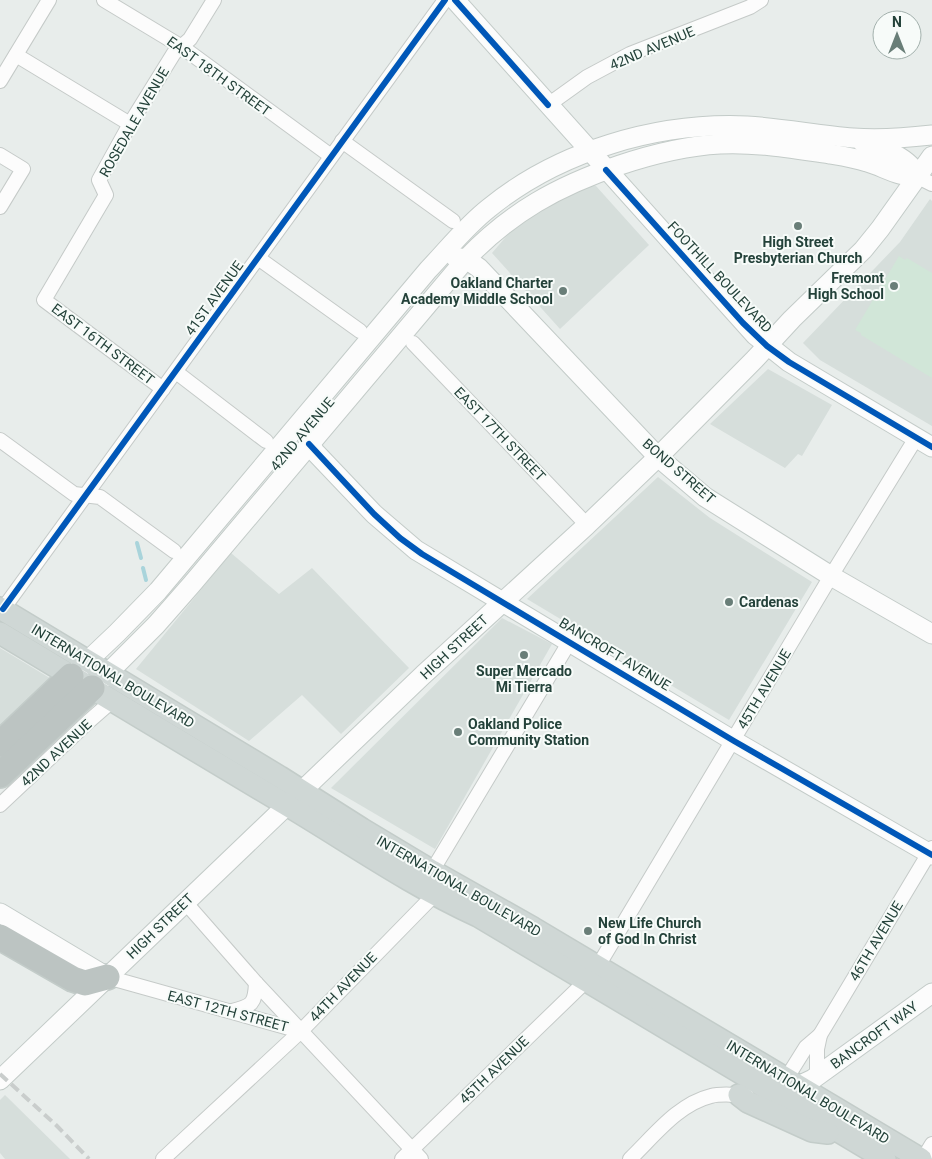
<svg xmlns="http://www.w3.org/2000/svg" width="932" height="1159" font-family="Roboto,sans-serif">
<style>
.built{fill:#d6dedb}
.green{fill:#d1e6d8}
.lines{fill:none;stroke-linecap:round;stroke-linejoin:round}
.stream{stroke:#a9d4db;stroke-width:4}
.street-casing{stroke:#c5cac8;stroke-width:16}
.secondary-casing{stroke:#c3cbc8;stroke-width:21}
.primary-casing{stroke:#c3ccc9;stroke-width:24}
.highway-casing{stroke:#c3ccc9;stroke-width:28}
.street{stroke:#fcfcfc;stroke-width:14}
.secondary{stroke:#fcfcfc;stroke-width:19}
.primary{stroke:#cfd7d5;stroke-width:21}
.highway{stroke:#bcc4c2;stroke-width:25}
.rail{stroke:#c9cdcc;stroke-width:4;stroke-dasharray:10 5;stroke-linecap:butt}
.cycleway-casing{stroke:#f7fbf9;stroke-width:9}
.cycleway{stroke:#0057b8;stroke-width:6}
.poi-dot{fill:#697e78;stroke:#f7fbf9;stroke-width:2}
.labels{text-anchor:middle;stroke-width:4;stroke-linejoin:round;paint-order:stroke}
.street-label{font-size:14px;fill:#24423a;stroke:#f7fbf9}
.poi-label{font-size:14px;font-weight:bold;fill:#24423a;stroke:#f7fbf9;text-anchor:start}
</style>
<rect width="100%" height="100%" fill="#e8edeb"/>
<g class="built">
<path d="M592 185 596 186 649 245 560 329 492 253 510 232 540 210Z"/>
<path d="M930 199 932 201V426L820 360 803 343 900 242Z"/>
<path d="M768 369 832 405 802 456 798 454 785 468 710 424Z"/>
<path d="M658 477 710 518 812 582 729 720 527 599Z"/>
<path d="M231 553 279 594 312 568 409 668 341 734 302 695 249 741 136 669Z"/>
<path d="M502 618 552 644 435 849 331 788Z"/>
<path d="M0 648 53 680 0 729Z"/>
<path d="M5 1095 70 1159H5L0 1153V1100Z"/>
</g>
<path class="green" d="M899 256 905 260 907 258 932 273V378L861 335V333L855 330Z"/>
<g class="lines">
<g class="stream">
<path d="M137 543 141 558"/>
<path d="M143 568 146 580"/>
</g>
<defs>
<g id="street">
<path d="M104 0 182 47 331 156"/>
<path d="M16 55 130 124"/>
<path d="M0 81 49 0"/>
<path d="M548 105 587 77 630 54 750 7 761 0"/>
<path d="M342 141 453 221"/>
<path d="M0 155 23 169 0 207"/>
<path d="M918 177 932 184"/>
<path d="M258 258 360 331"/>
<path d="M413 343 587 525"/>
<path d="M176 372 266 441"/>
<path d="M163 389 44 300 106 195 99 180 130 124 174 53 190 39 214 0"/>
<path d="M0 440 74 494 100 497 174 551"/>
<path d="M3 609 445 0"/>
<path d="M0 805 88 722 112 701"/>
<path d="M432 871 570 641"/>
<path d="M185 902 256 983 421 1159"/>
<path d="M598 966 831 576 916 438"/>
<path d="M107 977 300 1031"/>
<path d="M232 1011C252 1006 255 1004 256 983"/>
<path d="M817 1076V1049L820 1035 932 848"/>
<path d="M786 1079 806 1047 820 1035"/>
<path d="M163 1159 301 1031 434 895"/>
<path d="M402 1159 586 981"/>
<path d="M630 1159C654 1136 678 1104 711 1096 722 1093 735 1096 746 1094"/>
<path d="M923 1159 932 1144"/>
</g>
<g id="secondary">
<path d="M455 0 755 335 789 362 932 447"/>
<path d="M863 143C882 148 910 157 918 177"/>
<path d="M455 257 466 259 479 268 658 457 705 497 831 576 932 634"/>
<path d="M308 434 309 444 315 452 374 514 416 550 734 741 932 855"/>
<path d="M78 670 117 633 158 591 428 270C448 249 466 226 489 208 559 151 657 122 747 126 782 128 817 135 853 138 879 140 906 138 932 135"/>
<path d="M98 683 156 625 192 584 466 259C511 212 558 186 620 165 653 154 685 146 720 144 756 142 794 149 830 154 842 156 855 158 867 162 884 167 899 177 918 177"/>
<path d="M0 913 107 977"/>
<path d="M0 1080 423 675 587 525 658 457 755 359 792 319 863 250 880 229 932 156"/>
<path d="M786 1089 798 1086 813 1079 932 993"/>
</g>
<g id="primary">
<path d="M0 608 280 777 362 829 432 871 533 928 921 1159"/>
<path d="M0 633C95 691 190 747 285 804 349 842 410 885 478 916L885 1159"/>
<path d="M739 1095 748 1102 812 1131 828 1133"/>
</g>
<g id="highway">
<path d="M0 744 71 676"/>
<path d="M0 775 92 688"/>
<path d="M0 937 73 979 85 983 107 977"/>
</g>
</defs>
<use href="#street" class="street-casing"/>
<use href="#secondary" class="secondary-casing"/>
<use href="#primary" class="primary-casing"/>
<use href="#highway" class="highway-casing"/>
<use href="#street" class="street"/>
<use href="#secondary" class="secondary"/>
<use href="#primary" class="primary"/>
<use href="#highway" class="highway"/>
<path class="rail" d="M0 1074 56 1125 89 1159"/>
<defs>
<g id="cycleway">
<path d="M455 0 548 105"/>
<path d="M606 170 743 323 767 346 789 362 932 447"/>
<path d="M309 444 374 514 400 538 422 554 734 741 932 855"/>
<path d="M3 609 445 0"/>
</g>
</defs>
<use href="#cycleway" class="cycleway-casing"/>
<use href="#cycleway" class="cycleway"/>
</g>
<g class="poi-dot">
<circle cx="798" cy="226" r="5"/>
<circle cx="894" cy="286" r="5"/>
<circle cx="563" cy="291" r="5"/>
<circle cx="729" cy="602" r="5"/>
<circle cx="524" cy="655" r="5"/>
<circle cx="458" cy="732" r="5"/>
<circle cx="588" cy="931" r="5"/>
</g>
<g class="labels">
<g class="street-label">
<text transform="translate(652 48) rotate(-23)" y="5">42ND AVENUE</text>
<text transform="translate(219 76) rotate(36)" y="5">EAST 18TH STREET</text>
<text transform="translate(134 122) rotate(-60)" y="5">ROSEDALE AVENUE</text>
<text transform="translate(720 277) rotate(47)" y="5">FOOTHILL BOULEVARD</text>
<text transform="translate(214 298) rotate(-54)" y="5">41ST AVENUE</text>
<text transform="translate(103 344) rotate(37)" y="5">EAST 16TH STREET</text>
<text transform="translate(302 434) rotate(-50)" y="5">42ND AVENUE</text>
<text transform="translate(500 434) rotate(46)" y="5">EAST 17TH STREET</text>
<text transform="translate(679 471) rotate(41)" y="5">BOND STREET</text>
<text transform="translate(454 647) rotate(-43)" y="5">HIGH STREET</text>
<text transform="translate(615 654) rotate(31)" y="5">BANCROFT AVENUE</text>
<text transform="translate(113 676) rotate(31)" y="5">INTERNATIONAL BOULEVARD</text>
<text transform="translate(764 689) rotate(-59)" y="5">45TH AVENUE</text>
<text transform="translate(56 753) rotate(-43)" y="5">42ND AVENUE</text>
<text transform="translate(459 886) rotate(30)" y="5">INTERNATIONAL BOULEVARD</text>
<text transform="translate(160 926) rotate(-44)" y="5">HIGH STREET</text>
<text transform="translate(876 941) rotate(-59)" y="5">46TH AVENUE</text>
<text transform="translate(343 987) rotate(-46)" y="5">44TH AVENUE</text>
<text transform="translate(228 1011) rotate(15)" y="5">EAST 12TH STREET</text>
<text transform="translate(874 1035) rotate(-36)" y="5">BANCROFT WAY</text>
<text transform="translate(494 1070) rotate(-44)" y="5">45TH AVENUE</text>
<text transform="translate(808 1092) rotate(31)" y="5">INTERNATIONAL BOULEVARD</text>
</g>
<g class="poi-label">
<text x="798" y="247" text-anchor="middle">High Street<tspan x="798" dy="16">Presbyterian Church</tspan></text>
<text x="884" y="283" text-anchor="end">Fremont<tspan x="884" dy="16">High School</tspan></text>
<text x="553" y="288" text-anchor="end">Oakland Charter<tspan x="553" dy="16">Academy Middle School</tspan></text>
<text x="739" y="607">Cardenas</text>
<text x="524" y="676" text-anchor="middle">Super Mercado<tspan x="524" dy="16">Mi Tierra</tspan></text>
<text x="468" y="729">Oakland Police<tspan x="468" dy="16">Community Station</tspan></text>
<text x="598" y="928">New Life Church<tspan x="598" dy="16">of God In Christ</tspan></text>
</g>
</g>
<g transform="translate(897 35)"><circle r="24" fill="#f7fbf9" stroke="#a3b1ad"/>
<path d="M0-4L9 19L0 12L-9 19Z" fill="#697e78"/>
<text y="-8" font-size="14" font-weight="bold" text-anchor="middle" fill="#24423a">N</text>
</g>
</svg>
